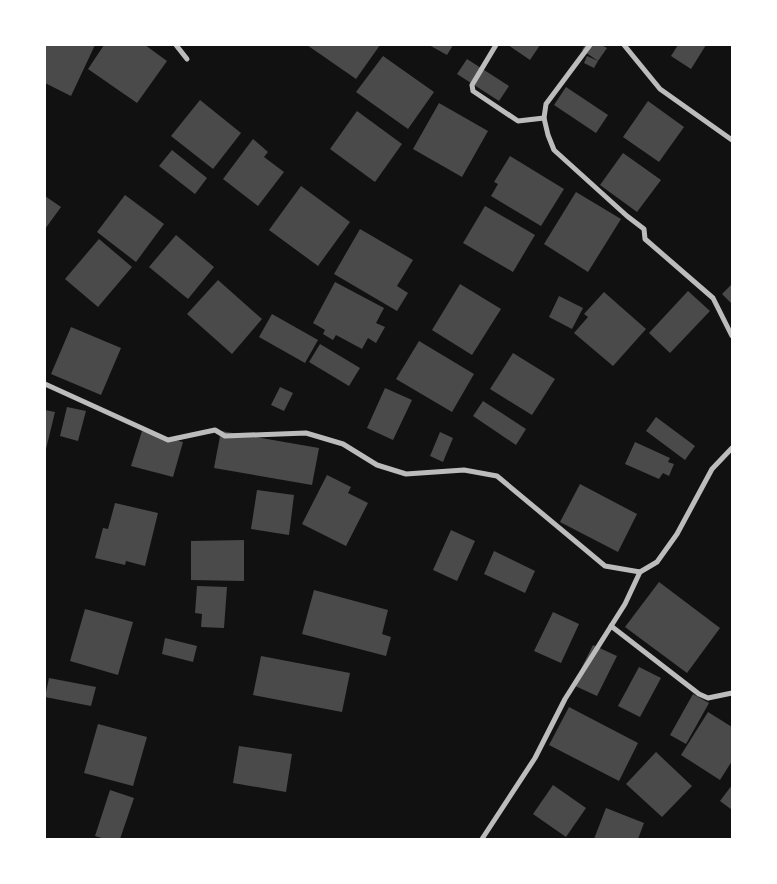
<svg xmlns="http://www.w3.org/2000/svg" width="777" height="884" font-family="'Exo 2',sans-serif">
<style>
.building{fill:#4a4a4a}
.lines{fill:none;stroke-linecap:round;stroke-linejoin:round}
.minor{stroke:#bcbcbc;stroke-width:5}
</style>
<rect width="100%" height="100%" fill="#111"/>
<g class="building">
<path d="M46 45H95L71 96 45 83Z"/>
<path d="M104 45H145L167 61 137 103 88 69Z"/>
<path d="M307 45H380L356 79Z"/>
<path d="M429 45H453L447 55Z"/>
<path d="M508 45H540L530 60Z"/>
<path d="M585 45H601L607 48 598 61 582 50Z"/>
<path d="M678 45H706L691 69 671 56Z"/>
<path d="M383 56 434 92 408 129 356 92Z"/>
<path d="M587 56 598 61 594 68 584 63Z"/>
<path d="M467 59 509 86 499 101 457 74Z"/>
<path d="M566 87 608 115 596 133 554 105Z"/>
<path d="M200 100 241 133 213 169 171 136Z"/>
<path d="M648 101 684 127 659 162 623 137Z"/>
<path d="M439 103 488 131 462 177 413 149Z"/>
<path d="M357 111 402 144 375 182 330 149Z"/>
<path d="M253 139 268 152 264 157 284 172 258 206 223 179Z"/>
<path d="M172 150 207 178 195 194 159 166Z"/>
<path d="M623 153 661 180 637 212 600 185Z"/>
<path d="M510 156 564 189 541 226 491 196 498 184 494 182Z"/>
<path d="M301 186 350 222 318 266 269 230Z"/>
<path d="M576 192 621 219 588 272 544 244Z"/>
<path d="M125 195 164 224 136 262 97 232Z"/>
<path d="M45 196 61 207 45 229Z"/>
<path d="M485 206 535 235 513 272 463 243Z"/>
<path d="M360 229 413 260 397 286 408 293 397 311 334 274Z"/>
<path d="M176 235 214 267 188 299 149 267Z"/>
<path d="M99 239 132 267 98 307 65 279Z"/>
<path d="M218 280 262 319 232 354 187 314Z"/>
<path d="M335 282 384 308 376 323 385 327 376 343 368 338 362 349 336 335 333 340 323 334 325 330 313 323Z"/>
<path d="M460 284 501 309 472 355 432 330Z"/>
<path d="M732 284V304L722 294Z"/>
<path d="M688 291 710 311 670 353 649 333Z"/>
<path d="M604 292 646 329 613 366 574 333 588 317 584 314Z"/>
<path d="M559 296 583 308 572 329 549 317Z"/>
<path d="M272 314 318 340 305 363 259 337Z"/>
<path d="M71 327 121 348 101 395 51 374Z"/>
<path d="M419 341 474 374 452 412 396 379Z"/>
<path d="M320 344 360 368 349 386 309 362Z"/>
<path d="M513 353 555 379 532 415 490 389Z"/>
<path d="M280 387 293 393 284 411 271 405Z"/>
<path d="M385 388 412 400 393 440 367 428Z"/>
<path d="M483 401 526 429 516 445 473 416Z"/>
<path d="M67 407 86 411 78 441 60 436Z"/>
<path d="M45 410 55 412 46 449H45Z"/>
<path d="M656 417 695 446 685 460 646 431Z"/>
<path d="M142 431 183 442 173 477 131 466Z"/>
<path d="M221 431 319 448 312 485 214 468Z"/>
<path d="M440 432 453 438 443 462 430 456Z"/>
<path d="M635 442 670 458 668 462 674 464 669 476 663 473 659 479 625 464Z"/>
<path d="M327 475 351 487 348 493 368 503 346 546 302 524Z"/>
<path d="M580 484 637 514 618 552 560 522Z"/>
<path d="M257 490 294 495 289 535 251 529Z"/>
<path d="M115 503 158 513 145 566 126 561 125 565 95 558 103 528 108 529Z"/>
<path d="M451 530 475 541 457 581 433 570Z"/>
<path d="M244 540V581L191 580V541Z"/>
<path d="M494 551 535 571 525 593 484 574Z"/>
<path d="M659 582 720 628 687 673 625 627Z"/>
<path d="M197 586 227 587 224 628 201 627 202 614 195 613Z"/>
<path d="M314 590 388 610 382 634 391 637 386 656 302 634Z"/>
<path d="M85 609 133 622 118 675 70 661Z"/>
<path d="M553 612 579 624 561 663 534 651Z"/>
<path d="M165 638 197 646 193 662 162 654Z"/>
<path d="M593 645 617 656 597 696 573 685Z"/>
<path d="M261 656 350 673 342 712 253 695Z"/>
<path d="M639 667 661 678 640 717 618 706Z"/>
<path d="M49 678 96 687 91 706 45 697Z"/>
<path d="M693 694 709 703 686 744 670 735Z"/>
<path d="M569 707 638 743 619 781 549 745Z"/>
<path d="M708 712 732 727V761L720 780 681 755Z"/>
<path d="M98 724 147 737 133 786 84 773Z"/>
<path d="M239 746 292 754 286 792 233 783Z"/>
<path d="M656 752 692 786 662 817 626 784Z"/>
<path d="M553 785 586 808 566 837 533 814Z"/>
<path d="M732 785V810L720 801Z"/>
<path d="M110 790 134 798 120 839H105L95 836Z"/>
<path d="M606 808 644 823 638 839H594Z"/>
</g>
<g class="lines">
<g class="minor">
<path d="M176 45 187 59"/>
<path d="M496 45 472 85 473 91 518 121 544 118"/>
<path d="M590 45 546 104 544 118 548 135 554 150 627 216 644 229 645 239 713 298 732 336"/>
<path d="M624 45 660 89 732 140"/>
<path d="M45 384 168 440 215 430 225 436 306 433 343 444 377 465 406 474 464 470 497 476 605 566 640 572"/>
<path d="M611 626 699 694 708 698 732 693"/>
<path d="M482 839 535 758 565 699 625 604 640 572 657 562 677 534 712 469 732 448"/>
</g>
</g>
<rect width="777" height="884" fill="none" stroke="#ffffff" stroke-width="92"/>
</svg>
